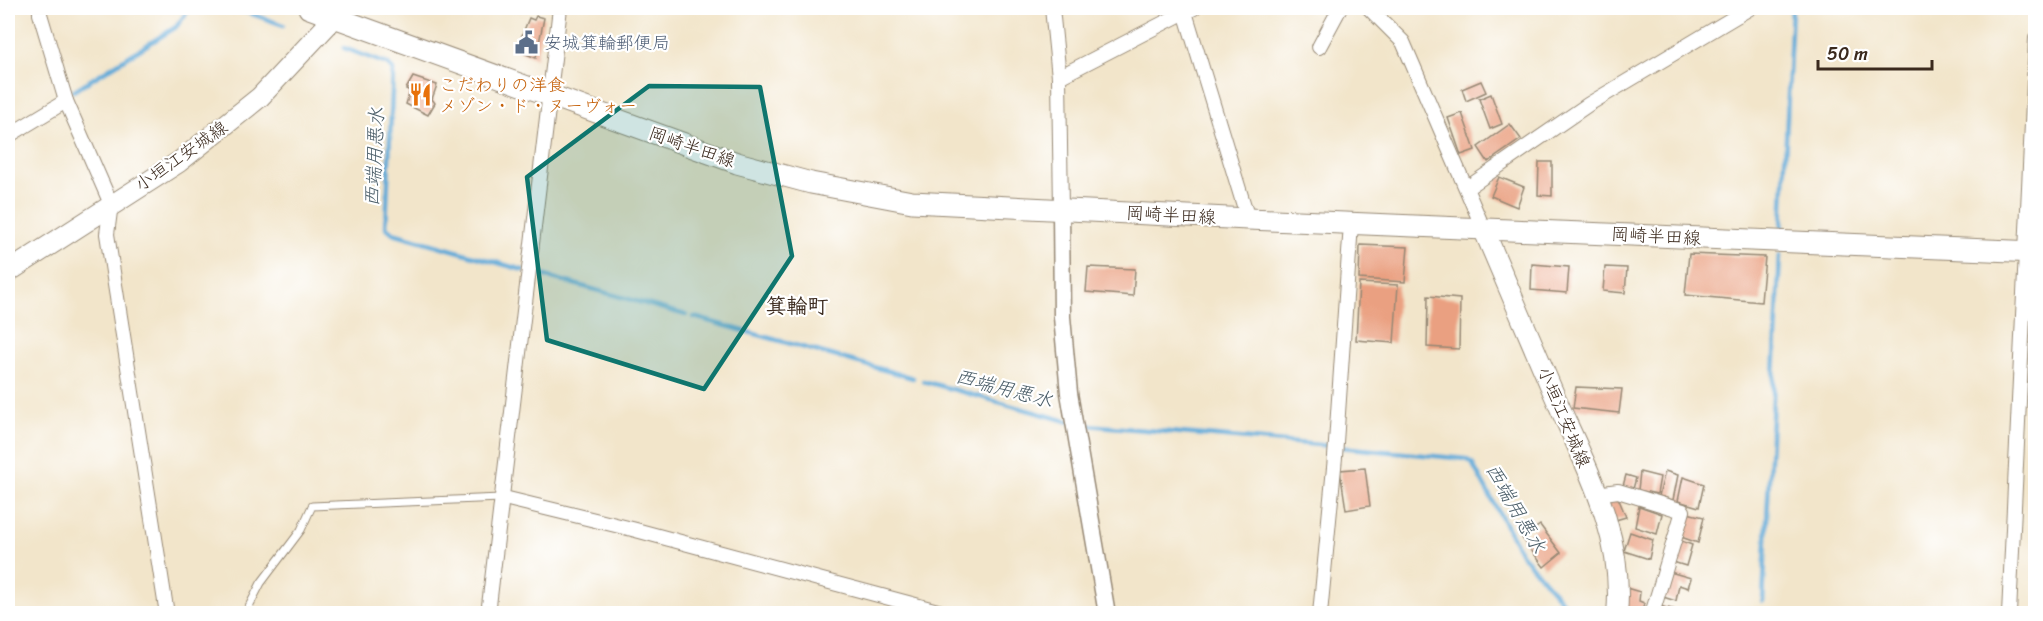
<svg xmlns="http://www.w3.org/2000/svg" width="2043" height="621" font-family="Sriracha,'Klee One',sans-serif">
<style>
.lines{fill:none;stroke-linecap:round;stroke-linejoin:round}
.stream{stroke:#60aad8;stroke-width:4.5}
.building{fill:#eaa081}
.service-casing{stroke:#968874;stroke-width:9}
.minor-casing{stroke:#968874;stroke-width:16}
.tertiary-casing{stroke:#968874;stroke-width:19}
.secondary-casing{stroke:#968874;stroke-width:22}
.primary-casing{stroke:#968874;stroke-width:23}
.service{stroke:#fff;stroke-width:7}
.minor{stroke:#fff;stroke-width:14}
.tertiary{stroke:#fff;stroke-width:16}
.secondary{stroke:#fff;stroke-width:20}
.primary{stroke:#fff;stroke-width:21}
.marked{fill:#0f766e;fill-opacity:0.2;stroke:#0f766e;stroke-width:4.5;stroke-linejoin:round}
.labels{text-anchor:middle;stroke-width:4.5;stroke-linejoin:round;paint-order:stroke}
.service-label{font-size:18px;fill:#4e5e75;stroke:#fff;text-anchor:start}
.food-label{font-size:18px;fill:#c56008;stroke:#fff;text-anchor:start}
.street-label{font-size:18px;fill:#3b2a1e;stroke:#fff}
.water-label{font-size:20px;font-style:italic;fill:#4a5d68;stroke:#fff}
.quarter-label{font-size:21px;font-weight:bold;fill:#3b2a1e;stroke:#fff}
</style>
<rect width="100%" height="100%" fill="#fff"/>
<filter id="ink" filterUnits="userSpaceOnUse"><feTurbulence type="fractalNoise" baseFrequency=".0167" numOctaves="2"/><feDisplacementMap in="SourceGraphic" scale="12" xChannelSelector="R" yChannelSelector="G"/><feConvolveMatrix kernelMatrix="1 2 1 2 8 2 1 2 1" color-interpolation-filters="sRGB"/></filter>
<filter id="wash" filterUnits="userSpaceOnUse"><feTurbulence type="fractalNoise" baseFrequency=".008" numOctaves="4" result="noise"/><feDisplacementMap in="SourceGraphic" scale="24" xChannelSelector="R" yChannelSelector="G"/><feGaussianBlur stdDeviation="1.35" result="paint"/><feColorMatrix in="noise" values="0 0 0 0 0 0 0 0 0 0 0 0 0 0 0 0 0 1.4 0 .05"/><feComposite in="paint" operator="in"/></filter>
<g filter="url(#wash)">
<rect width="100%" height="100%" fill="#f2e5ca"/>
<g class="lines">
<g class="stream">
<path d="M235 8 283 25"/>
<path d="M344 48 387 64 393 70 386 227 393 233 523 270"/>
<path d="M73 91 176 27 190 8"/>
<path d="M1782 228 1792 8"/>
<path d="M538 274 686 315"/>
<path d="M694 317 913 378"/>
<path d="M923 381 1070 422"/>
<path d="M1088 425 1331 446"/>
<path d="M1340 447 1466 459 1472 463 1522 555 1573 614"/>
<path d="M1763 601 1780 255"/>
</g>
</g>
<g id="blocks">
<g class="building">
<path d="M536 16 544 18 536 58 516 50 529 18 534 20Z"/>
<path d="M413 77 437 85 432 99 435 103 428 115 406 104 410 91 406 89Z"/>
<path d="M1481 81 1486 92 1466 101 1462 89Z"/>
<path d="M1491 94 1502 124 1490 129 1479 99Z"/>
<path d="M1462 113 1475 150 1461 155 1448 118Z"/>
<path d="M1510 124 1521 139 1488 162 1478 147Z"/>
<path d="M1539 162H1552V196L1538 195Z"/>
<path d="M1499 177 1524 187 1517 207 1491 196Z"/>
<path d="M1360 245 1408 247 1405 282 1359 279Z"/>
<path d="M1689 254 1765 257 1761 302 1685 295Z"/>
<path d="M1532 264 1569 267 1567 293 1531 290Z"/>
<path d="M1088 267 1135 269 1133 296 1086 292Z"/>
<path d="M1605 267 1627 268 1625 293 1603 291Z"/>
<path d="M1359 283 1398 285 1394 343 1356 340Z"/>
<path d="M1428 296 1460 299 1459 349 1427 347Z"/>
<path d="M1576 387 1622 389 1619 413 1573 408Z"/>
<path d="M1365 468 1370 506 1346 510 1340 470Z"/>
<path d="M1665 471 1678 475 1673 500 1659 496Z"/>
<path d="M1640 472 1660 477 1657 494 1638 490Z"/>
<path d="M1626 475 1636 478 1633 489 1623 486Z"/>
<path d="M1683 477 1704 484 1699 507 1678 501Z"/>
<path d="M1617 495 1626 517 1612 521 1603 499Z"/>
<path d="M1639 506 1662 514 1657 534 1635 527Z"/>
<path d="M1687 513 1704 517 1698 543 1681 537Z"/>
<path d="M1540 525 1561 553 1544 567 1522 538Z"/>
<path d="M1630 532 1653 540 1649 559 1624 551Z"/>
<path d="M1679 540 1692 545 1686 566 1673 562Z"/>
<path d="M1670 572 1691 578 1688 588 1679 585 1676 601 1663 597Z"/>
<path d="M1623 587 1640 592 1639 601 1644 603 1642 614H1622Z"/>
<path d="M1659 606 1681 611 1680 614H1657Z"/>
</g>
</g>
</g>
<g filter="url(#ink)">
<use href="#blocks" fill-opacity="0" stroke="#968874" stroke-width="1.5"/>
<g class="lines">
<defs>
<path id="service" d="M245 614 261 583 301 530 312 506 501 498"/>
<g id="minor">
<path d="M40 8V14L66 101 111 204 107 234 167 614"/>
<path d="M1052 8 1059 77 1061 210"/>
<path d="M1194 8 1185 12 1248 219"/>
<path d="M1369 8 1403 42 1483 228"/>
<path d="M1319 47 1340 8"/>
<path d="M1059 77 1185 12"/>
<path d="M8 136 66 101"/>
<path d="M1467 188 1589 104 1750 8"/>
<path d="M1597 494 1618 491 1683 511 1652 614"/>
<path d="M504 498 632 529 949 614"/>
<path d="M488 614 560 8"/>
<path d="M1320 614 1335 457 1351 224"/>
<path d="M2009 614 2036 38"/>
</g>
<path id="tertiary" d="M1061 210 1062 317 1069 393 1107 614"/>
<g id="secondary">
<path d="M1483 228C1506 283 1530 337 1553 392 1584 464 1625 533 1617 614"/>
<path d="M8 272 179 162 260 97 335 17"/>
</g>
<path id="primary" d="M309 8 737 163 811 183 912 202 1248 219 2036 252"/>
</defs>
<use href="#service" class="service-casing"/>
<use href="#minor" class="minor-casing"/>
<use href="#tertiary" class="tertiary-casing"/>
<use href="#secondary" class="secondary-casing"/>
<use href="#primary" class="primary-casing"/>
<use href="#service" class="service"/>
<use href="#minor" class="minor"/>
<use href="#tertiary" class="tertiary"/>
<use href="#secondary" class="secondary"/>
<use href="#primary" class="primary"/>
</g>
</g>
<path class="marked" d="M649 86 760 87 792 256 704 389 547 340 527 177Z"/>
<defs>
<symbol id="civic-bare" viewBox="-9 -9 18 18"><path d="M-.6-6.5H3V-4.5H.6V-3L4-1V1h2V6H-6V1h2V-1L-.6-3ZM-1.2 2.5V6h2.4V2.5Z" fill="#5c6f8a" stroke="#fff" stroke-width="2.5" paint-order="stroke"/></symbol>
<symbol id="restaurant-bare" viewBox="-9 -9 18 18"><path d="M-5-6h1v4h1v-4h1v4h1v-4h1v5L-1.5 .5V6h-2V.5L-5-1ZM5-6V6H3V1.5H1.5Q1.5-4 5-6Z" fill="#e8710a" stroke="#fff" stroke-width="2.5" paint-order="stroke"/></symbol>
</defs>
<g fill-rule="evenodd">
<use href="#civic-bare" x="510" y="26" width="33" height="33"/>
<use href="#restaurant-bare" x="404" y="78" width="33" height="33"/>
</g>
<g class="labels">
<g class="service-label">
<text x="544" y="49">安城箕輪郵便局</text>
</g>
<g class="food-label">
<text x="439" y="91">こだわりの洋食<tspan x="439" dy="21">メゾン・ド・ヌーヴォー</tspan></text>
</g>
<g class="street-label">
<text transform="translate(692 147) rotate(19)" y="6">岡崎半田線</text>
<text transform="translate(181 156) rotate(-35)" y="6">小垣江安城線</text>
<text transform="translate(1171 215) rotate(3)" y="6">岡崎半田線</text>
<text transform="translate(1656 236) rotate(3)" y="6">岡崎半田線</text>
<text transform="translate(1564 417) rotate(67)" y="6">小垣江安城線</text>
</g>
<g class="water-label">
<text transform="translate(374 157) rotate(-87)" y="7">西端用悪水</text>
<text transform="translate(1004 388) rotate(15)" y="7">西端用悪水</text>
<text transform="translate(1516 508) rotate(60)" y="7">西端用悪水</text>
</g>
<g class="quarter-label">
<text x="797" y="313">箕輪町</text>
</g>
</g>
<rect width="2043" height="621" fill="none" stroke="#fff" stroke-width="30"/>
<path d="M1818 60v9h114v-9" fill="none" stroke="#3b2a1e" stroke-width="3"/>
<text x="1827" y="60" font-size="18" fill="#3b2a1e" stroke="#ffffff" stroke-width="4.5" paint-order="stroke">50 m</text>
</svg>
